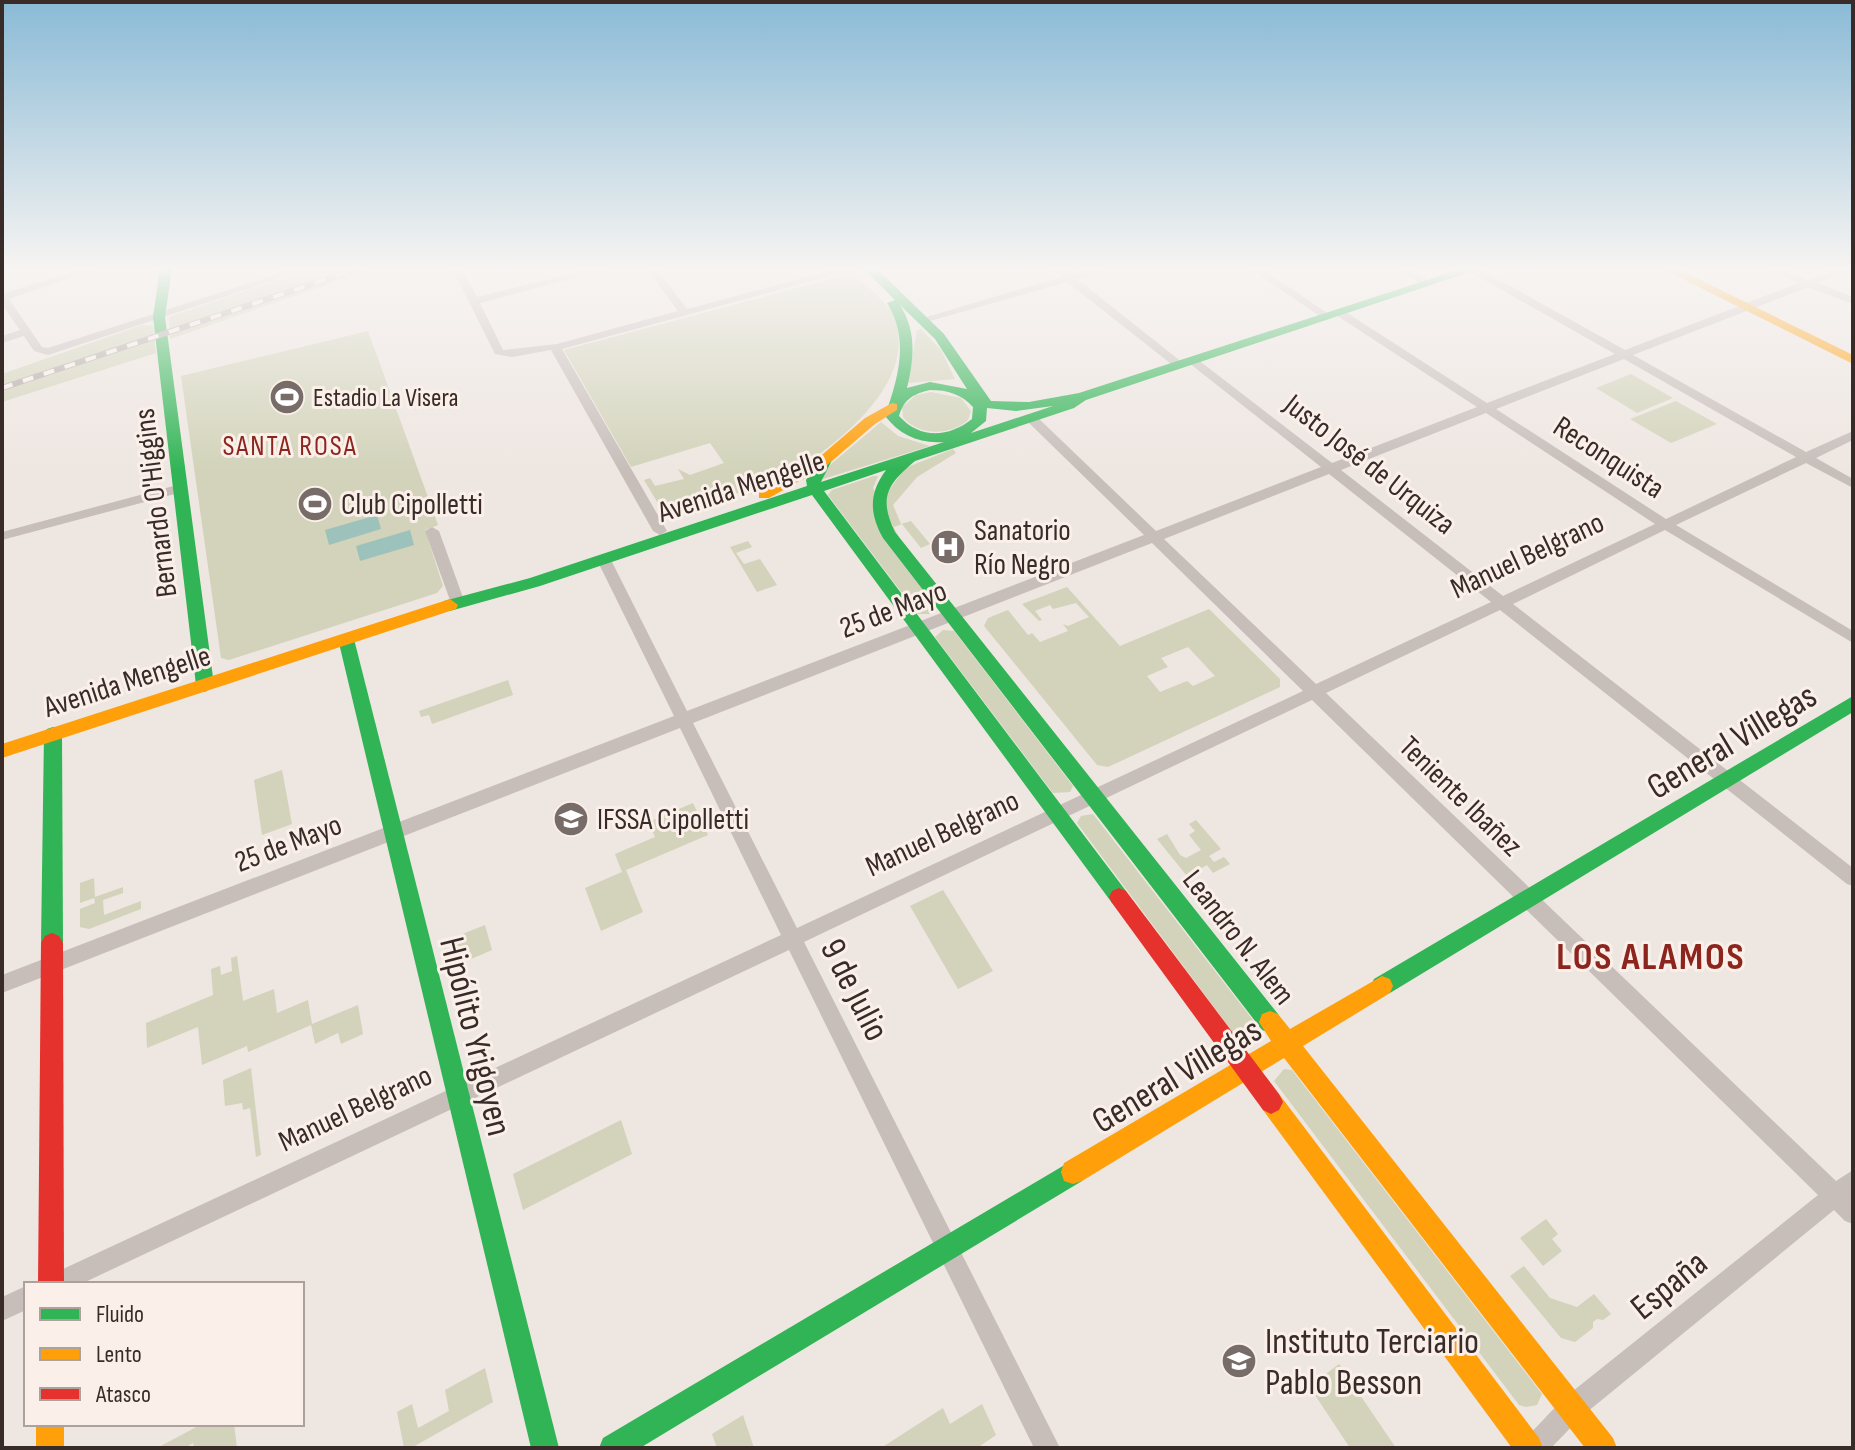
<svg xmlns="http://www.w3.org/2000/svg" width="1855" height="1450" font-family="'Sofia Sans Condensed',sans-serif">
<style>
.green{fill:#d2d3ba;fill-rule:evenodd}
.water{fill:#9dc2bb}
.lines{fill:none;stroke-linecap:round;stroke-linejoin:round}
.street{fill:#c7beba;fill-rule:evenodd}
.fast{fill:#30b455;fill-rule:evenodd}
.slow{fill:#ff9f0a;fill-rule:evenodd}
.jam{fill:#e5322d;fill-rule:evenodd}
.rail-casing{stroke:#afa7a4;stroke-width:6}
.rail{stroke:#fbf0e9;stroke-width:4;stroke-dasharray:11;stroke-linecap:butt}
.labels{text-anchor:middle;stroke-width:6;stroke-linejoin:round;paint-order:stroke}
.far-poi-label{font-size:26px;fill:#392b28;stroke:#fbf0e9;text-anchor:start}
.far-quarter-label{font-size:28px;letter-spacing:2px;fill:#8c251d;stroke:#fbf0e9}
.street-label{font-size:30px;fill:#392b28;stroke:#fbf0e9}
.poi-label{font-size:30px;fill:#392b28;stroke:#fbf0e9;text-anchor:start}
.near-street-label{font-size:36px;fill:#392b28;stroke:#fbf0e9}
.near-poi-label{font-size:36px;fill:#392b28;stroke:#fbf0e9;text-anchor:start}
.district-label{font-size:38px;font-weight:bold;letter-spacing:2px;fill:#8c251d;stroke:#fbf0e9}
</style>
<rect width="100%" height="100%" fill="#eee6e1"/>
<g class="green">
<path d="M314 268H375L170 339 169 317Z"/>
<path d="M849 274 856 276C868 288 887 301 894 317 924 391 807 470 751 494 748 495 745 494 741 493 729 493 685 512 671 516L665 515 644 480 650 478 655 486 684 479 678 469 690 475 724 463 710 443 631 467 564 350Z"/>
<path d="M142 325 153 326 156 353 2 402V374Z"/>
<path d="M921 329 941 350 955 379 908 383 917 330Z"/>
<path d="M368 331 438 525 425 530 443 586 437 593 229 660 221 658 181 376Z"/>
<path d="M1631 374 1673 398 1637 413 1596 388Z"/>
<path d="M931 392 961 398 971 411 968 420C950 436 918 436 903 417L902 407 916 395Z"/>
<path d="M1676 401 1717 424 1671 443 1630 419Z"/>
<path d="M881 422 898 436 930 446 823 479 824 470Z"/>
<path d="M953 449 956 453 917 477 893 505 901 524 911 521 930 544 921 548 902 524 894 527 887 515 885 496 905 468Z"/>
<path d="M874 476H878L873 488 936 608 932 614H918L828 495 832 490Z"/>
<path d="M748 541 752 547 736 553 744 564 760 559 777 585 757 592 730 547Z"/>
<path d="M1067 587 1120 646 1209 609 1280 679V687L1108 767 1097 765 984 626 988 618 1008 610 1028 635 1032 633 1040 642 1068 631 1063 624 1068 626 1089 617 1076 603 1053 609 1050 605 1035 611 1042 620 1039 621 1022 604ZM1188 647 1215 676 1193 686 1187 681 1160 692 1147 676 1168 667 1161 658Z"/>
<path d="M943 630 954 631 1073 786 1070 792 1053 793 935 637Z"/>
<path d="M508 680 513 695 432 724 429 715 421 717 419 711Z"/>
<path d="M282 770 292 824 262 835 254 780Z"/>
<path d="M693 803 708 835 626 870 643 912 601 931 585 888 622 872 615 854 655 837 648 822Z"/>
<path d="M1093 814 1263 1033 1259 1041 1248 1045 1240 1042 1077 823 1081 816Z"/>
<path d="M1196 820 1221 849 1209 856 1214 862 1224 857 1230 864 1213 873 1207 865 1187 876 1157 839 1167 834 1180 855 1186 858 1201 850 1189 835 1195 831 1189 824Z"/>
<path d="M94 878 95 897 123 887V893L103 900 104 915 141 901V909L89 929 80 927V909L95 903 94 898 80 903V883Z"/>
<path d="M943 890 993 971 958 989 910 906Z"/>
<path d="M485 925 492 950 457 965 450 939Z"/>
<path d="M237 956 243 1001 274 989 277 1013 308 1000 312 1024 358 1005 363 1034 341 1044 338 1033 315 1044 311 1025 248 1052 247 1046 202 1065 198 1027 147 1048 146 1023 213 995 211 969 220 966 221 975 232 971 231 958Z"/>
<path d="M251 1068 261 1155 256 1157 250 1108 243 1110 242 1103 225 1106 223 1080Z"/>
<path d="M1284 1069 1292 1070 1542 1394 1537 1405 1526 1407 1519 1405 1274 1081Z"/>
<path d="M621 1120 632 1154 523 1210 513 1174Z"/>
<path d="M1546 1219 1558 1234 1552 1239 1562 1251 1543 1266 1520 1238Z"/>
<path d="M1524 1266 1550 1298 1577 1307 1594 1294 1611 1314 1603 1320 1597 1319 1593 1322V1328L1575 1342 1561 1338 1510 1276Z"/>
<path d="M1339 1364 1396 1448H1350L1315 1395 1323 1389 1318 1380Z"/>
<path d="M485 1368 493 1402 411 1448H404L397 1412 412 1404 418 1428 449 1411 445 1390Z"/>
<path d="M982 1404 996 1435 977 1448H881L943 1408 950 1424Z"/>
<path d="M743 1415 754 1448H717L712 1434Z"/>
<path d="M202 1424H234L237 1448H194L193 1443 185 1448H157Z"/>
</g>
<g class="water">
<path d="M377 515 381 529 329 545 325 530Z"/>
<path d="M410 530 414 545 360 561 356 546Z"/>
</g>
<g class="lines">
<g class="street">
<path d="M84 268H100L9 299 42 347 48 348 296 268H312L48 355 34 351 24 336 2 343V336L20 330 2 305V294Z"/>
<path d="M452 268H462L477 297 594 268H612L480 303 503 350 557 344 678 311 646 268H656L687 309 841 268H859L562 349 667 531 660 535 653 531 551 350 512 357 495 354Z"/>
<path d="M1051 268H1063L1071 275 1093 268H1110L1077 279 1183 363V367H1175L1067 282 926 322 917 320 1061 277Z"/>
<path d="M1249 268H1261L1333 317 1324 319Z"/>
<path d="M1397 268H1410L1433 284 1424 286Z"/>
<path d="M1467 268H1478L1625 350 1799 283 1764 268H1779L1808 280 1838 268H1853L1818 283 1853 297V304L1808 287 1633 355 1806 452 1853 431V440L1816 458 1853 479V488L1806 463 1676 525 1853 631V643L1665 530 1513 604 1853 868V886L1847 884 1500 610 1326 693 1836 1181 1853 1170V1224L1845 1221 1834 1210 1581 1417 1551 1448H1521L1525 1439 1563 1399 1818 1195 1312 700 804 942 1060 1448H1034L789 950 81 1284H44L48 1276 781 935 680 728 2 993V975L674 716 597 560 599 557 604 555 611 560 687 711 1144 535 1027 421V415H1035L1156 531 1321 467 1189 363V359H1197L1332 463 1477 407 1336 315V311H1344L1487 403 1615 354 1468 271ZM1624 359 1796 457 1666 519 1496 409ZM1486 413 1655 524 1503 596 1341 470ZM1329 474 1491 602 1316 684 1164 539ZM1152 543 1303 691 797 928 693 723Z"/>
<path d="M181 484 187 488 186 491 2 540V532Z"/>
<path d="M432 527 439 531 465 603 463 607H453L451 603 425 531Z"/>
<path d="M26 1286V1310L2 1321V1297Z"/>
</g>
<g class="fast">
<path d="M160 268H172L165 317 214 685 205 692 196 685 153 317Z"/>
<path d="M863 268H876L944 334 991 401 1029 402 1079 393 1464 268H1482L1086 400 1074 408 915 461C888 484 878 497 895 532L1278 1014 1281 1022 1278 1030 1270 1033 1262 1030 883 538C869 513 869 493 886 470L824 491 1126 891 1129 897 1126 903 1119 906 1112 903 812 495 540 586 450 611 442 605 444 601 530 578 807 486 806 480 820 457 825 456 832 460 821 482 944 442C919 444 900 435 885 416 898 378 910 340 887 303L895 300ZM900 305 935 339 967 389 930 382 907 388C914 359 917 332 900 305ZM930 390C948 390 961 394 973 407L972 419C948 438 920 439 899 416 904 399 913 394 930 390ZM1053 406 971 433 986 421 987 408 1016 411Z"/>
<path d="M346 633 354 639 559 1448H531L338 639Z"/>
<path d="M1853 696V712L1390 993 1382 996 1374 993 1371 986 1374 979Z"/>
<path d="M53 727 59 729 62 734 63 943 59 950 52 953 45 950 41 943 44 734 47 729Z"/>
<path d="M1073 1160 1082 1163 1085 1172 1082 1181 640 1448H599L603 1438Z"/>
</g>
<g class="slow">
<path d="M1661 268H1676L1853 355V364Z"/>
<path d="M892 403 897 404V410L875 424 826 466 769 498H759V492L816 460 865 418Z"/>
<path d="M450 599 458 605 456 609 2 758V744Z"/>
<path d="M1382 976 1390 979 1393 986 1390 993 1303 1046 1613 1438 1617 1448H1585L1284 1058 1082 1181 1073 1184 1064 1181 1061 1172 1064 1163 1271 1041 1259 1022 1262 1014 1270 1011 1278 1014 1290 1029Z"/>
<path d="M1271 1090 1279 1094 1539 1438 1543 1448H1512L1263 1110 1259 1102 1263 1094Z"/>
<rect x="36" y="1424" width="28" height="24"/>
</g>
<g class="jam">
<path d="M1119 888 1126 891 1279 1094 1283 1102 1279 1110 1271 1114 1263 1110 1112 903 1109 897 1112 891Z"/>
<path d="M52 933 59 936 63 943 64 1284H38L41 943 45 936Z"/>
</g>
<defs>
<path id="rail" d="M2 388 360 268"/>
</defs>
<use href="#rail" class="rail-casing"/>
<use href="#rail" class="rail"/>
</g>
<linearGradient id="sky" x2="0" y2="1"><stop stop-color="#8abad6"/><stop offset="0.57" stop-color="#f7f4f2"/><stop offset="1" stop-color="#f7f4f2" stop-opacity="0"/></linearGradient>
<rect width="1855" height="471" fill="url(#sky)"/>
<defs>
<symbol id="stadium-disc" viewBox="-11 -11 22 22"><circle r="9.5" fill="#786c69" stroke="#fbf0e9"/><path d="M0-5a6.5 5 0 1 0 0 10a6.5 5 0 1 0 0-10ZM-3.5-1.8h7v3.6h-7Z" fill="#fff"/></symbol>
<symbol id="hospital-disc" viewBox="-11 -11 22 22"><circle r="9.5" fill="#786c69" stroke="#fbf0e9"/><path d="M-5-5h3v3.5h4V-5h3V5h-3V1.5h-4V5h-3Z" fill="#fff"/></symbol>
<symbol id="university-disc" viewBox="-11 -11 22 22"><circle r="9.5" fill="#786c69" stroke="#fbf0e9"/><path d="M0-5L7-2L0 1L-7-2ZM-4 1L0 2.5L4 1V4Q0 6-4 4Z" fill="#fff"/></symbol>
</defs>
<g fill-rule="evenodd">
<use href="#stadium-disc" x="267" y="377" width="40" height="40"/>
<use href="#stadium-disc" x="295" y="484" width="40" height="40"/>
<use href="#hospital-disc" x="928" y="527" width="40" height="40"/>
<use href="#university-disc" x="551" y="799" width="40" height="40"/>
<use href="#university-disc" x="1219" y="1341" width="40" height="40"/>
</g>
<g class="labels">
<g class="far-poi-label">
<text x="313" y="406">Estadio La Visera</text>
</g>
<g class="far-quarter-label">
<text x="290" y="455">SANTA ROSA</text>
</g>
<g class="street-label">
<text transform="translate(1609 457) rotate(33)" y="10">Reconquista</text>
<text transform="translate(1370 464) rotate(38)" y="10">Justo José de Urquiza</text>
<text transform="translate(741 486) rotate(-18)" y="10">Avenida Mengelle</text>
<text transform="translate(155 503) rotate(-97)" y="10">Bernardo O'Higgins</text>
<text transform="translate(1527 555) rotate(-25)" y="10">Manuel Belgrano</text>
<text transform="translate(893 609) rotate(-21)" y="10">25 de Mayo</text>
<text transform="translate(127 681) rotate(-18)" y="10">Avenida Mengelle</text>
<text transform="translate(1461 796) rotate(44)" y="10">Teniente Ibañez</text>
<text transform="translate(942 833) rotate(-25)" y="10">Manuel Belgrano</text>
<text transform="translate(288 843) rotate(-21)" y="10">25 de Mayo</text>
<text transform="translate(1239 937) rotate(52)" y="10">Leandro N. Alem</text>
<text transform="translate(355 1108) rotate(-25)" y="10">Manuel Belgrano</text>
</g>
<g class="poi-label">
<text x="341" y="514">Club Cipolletti</text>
<text x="974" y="540">Sanatorio<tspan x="974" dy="34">Río Negro</tspan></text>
<text x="597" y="829">IFSSA Cipolletti</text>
</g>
<g class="near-street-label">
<text transform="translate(1731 740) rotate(-31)" y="13">General Villegas</text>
<text transform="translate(856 989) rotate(63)" y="13">9 de Julio</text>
<text transform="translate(477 1036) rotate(76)" y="13">Hipólito Yrigoyen</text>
<text transform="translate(1176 1074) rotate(-31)" y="13">General Villegas</text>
<text transform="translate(1668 1284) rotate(-39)" y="13">España</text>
</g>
<g class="near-poi-label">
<text x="1265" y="1353">Instituto Terciario<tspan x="1265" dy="41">Pablo Besson</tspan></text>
</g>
<g class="district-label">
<text x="1651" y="969">LOS ALAMOS</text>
</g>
</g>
<rect width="1855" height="1450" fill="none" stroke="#392b28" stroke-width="8"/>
<rect x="24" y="1282" width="280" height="144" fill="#fbf0e9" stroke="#ada19c" stroke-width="2"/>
<rect x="40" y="1308" width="40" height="12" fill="#30b455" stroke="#ada19c" stroke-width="2"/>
<text x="96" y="1322" font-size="24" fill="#392b28">Fluido</text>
<rect x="40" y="1348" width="40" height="12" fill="#ff9f0a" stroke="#ada19c" stroke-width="2"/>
<text x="96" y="1362" font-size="24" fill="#392b28">Lento</text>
<rect x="40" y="1388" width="40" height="12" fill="#e5322d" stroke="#ada19c" stroke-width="2"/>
<text x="96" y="1402" font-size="24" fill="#392b28">Atasco</text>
</svg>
